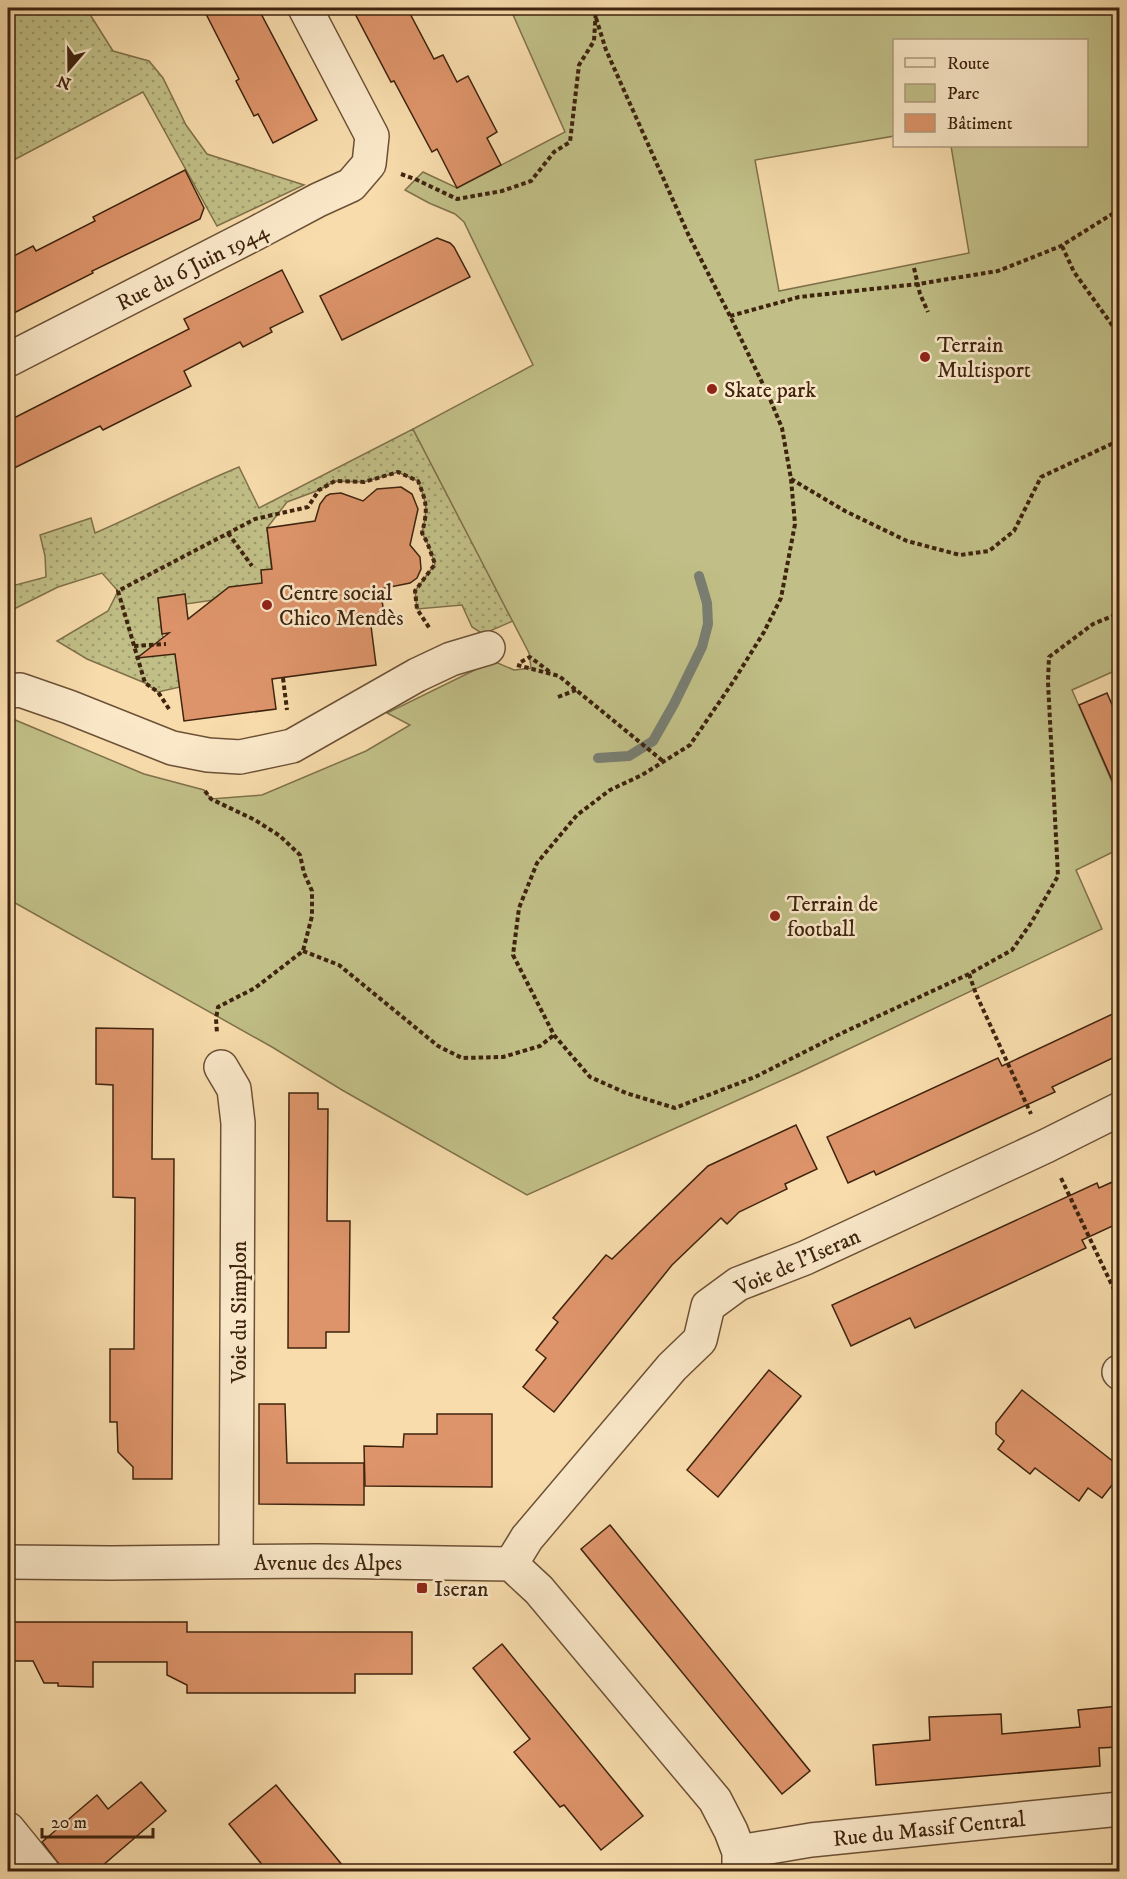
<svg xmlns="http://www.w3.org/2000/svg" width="1127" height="1879" font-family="'IM FELL DW Pica',serif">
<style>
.grass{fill:url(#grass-dots);stroke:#80714a;stroke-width:1.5}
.park{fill:#c1bf87;stroke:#80714a;stroke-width:1.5;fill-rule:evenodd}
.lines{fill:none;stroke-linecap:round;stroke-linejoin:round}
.stream{stroke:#797e71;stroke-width:10}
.building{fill:#de946a;stroke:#3e230e;stroke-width:1.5}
.minor-casing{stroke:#6c5136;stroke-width:36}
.path{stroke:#3e230e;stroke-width:4;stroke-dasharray:4.5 3;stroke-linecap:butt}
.minor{stroke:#fae8c9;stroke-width:33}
.poi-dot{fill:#8f2418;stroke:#fae8c9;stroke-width:2}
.labels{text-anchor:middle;stroke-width:5;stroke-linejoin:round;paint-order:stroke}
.street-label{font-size:22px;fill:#3e230e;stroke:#fae8c9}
.poi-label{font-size:22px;fill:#3e230e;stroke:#fae8c9;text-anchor:start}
</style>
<defs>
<pattern id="grass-dots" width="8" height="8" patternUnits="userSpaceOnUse" patternTransform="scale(1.5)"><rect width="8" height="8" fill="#c1bf87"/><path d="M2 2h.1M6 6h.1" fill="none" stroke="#9e9b6d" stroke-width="1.8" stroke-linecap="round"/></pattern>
</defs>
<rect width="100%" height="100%" fill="#f8dcac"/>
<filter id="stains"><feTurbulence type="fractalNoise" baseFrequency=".00333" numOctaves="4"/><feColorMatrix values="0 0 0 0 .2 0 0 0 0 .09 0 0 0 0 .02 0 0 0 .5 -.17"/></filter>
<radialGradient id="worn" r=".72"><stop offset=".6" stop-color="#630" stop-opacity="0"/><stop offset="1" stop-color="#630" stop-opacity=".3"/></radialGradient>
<g class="grass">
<path d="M8 8H86L113 51 149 61 163 78 186 125 207 154 304 185 217 226 143 92 8 163Z"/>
<path d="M413 429 513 621 483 634 472 627 462 605 417 609 415 591 435 564 427 542 422 533C428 509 427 503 418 481L398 472 364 482 335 481 319 490 287 502 267 528 273 582 221 599 186 604 185 594 158 598 162 634 166 644 175 654 180 687 158 692 145 683 87 659 57 641 108 611 118 591 102 573 58 587 8 612V587L46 577 45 556 40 535 91 518 95 533C144 512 190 487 239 467L259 508Z"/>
</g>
<path class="park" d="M510 8H1119V669L1072 690 1119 798V849L1076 870 1102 929 798 1073 527 1195 342 1090 272 1047 8 899V717L144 774 204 790 211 799 262 795 366 751 410 725 387 713 493 661 514 670 531 668 529 653 413 429 533 365 464 222 455 214 429 203 405 190 423 172 457 188 565 132ZM894 40H1086V146H951L969 253 779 291 755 160 894 136Z"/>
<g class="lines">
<path class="stream" d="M598 758 629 756 653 741 674 704 702 647 708 624 707 603 699 576"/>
</g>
<g class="building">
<path d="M203 8H258L317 120 273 143 258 114 254 116 236 81 239 79Z"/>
<path d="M352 8H407L434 59 443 55 457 82 468 76 497 132 487 138 501 165 457 188 437 149 432 152 394 81 391 82Z"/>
<path d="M185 170 204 208 200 219 92 271 93 273 8 316V259L33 246 36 251 95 221 93 217Z"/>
<path d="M437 238 450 243 454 247 470 277 342 340 320 296Z"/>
<path d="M282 270 303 312 270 328 272 332 243 347 240 342 184 371 191 386 103 430 100 426 8 471V421L189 329 184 319Z"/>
<path d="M401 487 412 494 418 509 410 545 420 557 421 569 417 578 410 583 380 589 386 624 371 626 376 665 272 679 276 709 184 721 175 654 137 658 169 633 162 634 158 598 185 594 188 619 229 587 262 583 261 570 272 569 267 528 315 521 320 504 326 496 330 494 341 493 363 501 377 489Z"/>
<path d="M1107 693 1119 721V796L1079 705Z"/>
<path d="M1119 1011V1055L1052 1087 1055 1092 1005 1115 876 1175 874 1171 848 1183 827 1137 998 1058 1002 1066Z"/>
<path d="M96 1028 153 1029 152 1159H174L172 1479H133V1467L118 1452 117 1422H110V1349H134L135 1198 113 1197V1085L96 1084Z"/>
<path d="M289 1093H318V1109H328L327 1221H350L349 1332H326V1348H288Z"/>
<path d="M796 1125 817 1169 785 1184 787 1189 739 1212 727 1224 721 1218 672 1265 554 1412 523 1387 546 1358 536 1350 558 1322 553 1318 606 1255 612 1259 708 1166Z"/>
<path d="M1119 1179V1223L1082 1240 1086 1248 915 1328 910 1318 851 1346 832 1305 1097 1183 1099 1188Z"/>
<path d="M769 1370 801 1396 718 1497 687 1470Z"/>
<path d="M1022 1390 1119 1466V1476L1102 1498 1088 1488 1079 1501 1035 1468 1030 1474 998 1449 1004 1441 996 1434V1423Z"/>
<path d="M259 1404H285L287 1463H364V1505L259 1504Z"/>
<path d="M437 1414H492V1487L365 1486 364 1446 403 1447 404 1434H437Z"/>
<path d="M610 1525 810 1771 782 1794 581 1549Z"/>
<path d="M8 1622H187V1632H412V1674H355V1693H187V1685L167 1675V1662H93V1687L58 1686V1683H44L33 1661H8Z"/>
<path d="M502 1644 643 1816 601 1850 564 1805 560 1807 514 1752 530 1739 473 1668Z"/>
<path d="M1119 1706V1747L1099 1748 1100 1766 876 1785 873 1745 930 1740 929 1717 1001 1714 1002 1734 1080 1727 1078 1710Z"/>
<path d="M141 1782 166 1811 95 1872H65L42 1842 97 1795 108 1809Z"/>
<path d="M276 1785 290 1802 348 1872H268L229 1824Z"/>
</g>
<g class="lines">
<defs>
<g id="minor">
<path d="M8 360 256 233 318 200 351 185 369 164 372 136 305 8"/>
<path d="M8 691 20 690 69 707 172 748 208 755 240 757 292 746 417 675 451 659 488 648"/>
<path d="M221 1067 234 1089 238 1123 236 1561"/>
<path d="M1119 1372 1120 1373"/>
<path d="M8 1562 111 1563 318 1561 511 1564 539 1590 715 1800 731 1831 739 1852V1872"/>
<path d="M511 1564 527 1538 672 1367 700 1340 708 1306 738 1284 805 1258 1046 1146 1120 1109"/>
<path d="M8 1829 43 1872"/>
<path d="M739 1852 811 1840 1120 1809"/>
</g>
</defs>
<use href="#minor" class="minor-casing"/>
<g class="path">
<path d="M596 18 606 50 689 236 730 316 770 399 782 428 791 479 795 524 781 598 764 632 733 682 690 745 642 775 610 790 577 815 537 863 519 908 513 955 554 1035 590 1077 626 1093 675 1108 755 1077 842 1033 969 974 1012 950 1031 923 1058 876 1048 682 1049 657 1093 624 1120 613"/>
<path d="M401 174 415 179 457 199 502 191 531 181 554 152 570 142 579 65 594 41 596 8"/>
<path d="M1062 246 1074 272 1120 336"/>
<path d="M914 268 920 294 928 312"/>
<path d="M730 316 799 297 918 284 998 271 1061 246 1117 211 1120 207"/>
<path d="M791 479 845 511 907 541 960 555 989 551 1014 531 1041 477 1120 440"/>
<path d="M228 533 252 566"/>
<path d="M134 646 166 644"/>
<path d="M521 662 530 657 550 672"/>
<path d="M517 665 559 676 664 762"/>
<path d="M283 678 287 710"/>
<path d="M558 697 576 690"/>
<path d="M169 709 158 692 145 683 118 591 255 519 308 507 319 490 335 481 364 482 398 472 418 481C427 503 428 509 422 533L427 542 435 564 415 591 417 609 430 629"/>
<path d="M205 791 211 799 255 820 280 836 300 855 304 873 312 891V916L303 951 255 988 218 1007 216 1019 217 1033"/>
<path d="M303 951 339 965 438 1046 462 1058 503 1057 540 1046 554 1035"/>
<path d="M969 974 976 994 1031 1114"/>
<path d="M1061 1178 1120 1302"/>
</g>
<use href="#minor" class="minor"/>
</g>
<g class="poi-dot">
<circle cx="925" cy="357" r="6"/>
<circle cx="712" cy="389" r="6"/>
<circle cx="267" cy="605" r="6"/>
<circle cx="775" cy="916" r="6"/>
<rect x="416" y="1582" width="12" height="12" rx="3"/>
</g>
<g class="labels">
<g class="street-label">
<text transform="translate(192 266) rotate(-27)" y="8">Rue du 6 Juin 1944</text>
<text transform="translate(797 1261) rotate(-24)" y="8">Voie de l'Iseran</text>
<text transform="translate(238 1312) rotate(-90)" y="8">Voie du Simplon</text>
<text x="328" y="1570">Avenue des Alpes</text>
<text transform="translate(929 1828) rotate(-6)" y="8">Rue du Massif Central</text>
</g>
<g class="poi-label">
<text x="937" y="352">Terrain<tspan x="937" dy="25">Multisport</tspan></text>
<text x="724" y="397">Skate park</text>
<text x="279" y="600">Centre social<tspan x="279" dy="25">Chico Mendès</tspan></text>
<text x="787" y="911">Terrain de<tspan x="787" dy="25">football</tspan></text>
<text x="434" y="1596">Iseran</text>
</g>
</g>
<rect width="1127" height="1879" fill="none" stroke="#f8dcac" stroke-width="30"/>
<rect x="9" y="9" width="1109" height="1861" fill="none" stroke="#3e230e" stroke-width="3"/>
<rect x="15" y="15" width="1097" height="1849" fill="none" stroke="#3e230e" stroke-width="1.5"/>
<rect x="893" y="39" width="195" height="108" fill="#fae8c9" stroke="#af997e" stroke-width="1.5"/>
<rect x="905" y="58" width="30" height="9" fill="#fae8c9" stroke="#af997e" stroke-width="1.5"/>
<text x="947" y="69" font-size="18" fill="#3e230e">Route</text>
<rect x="905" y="84" width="30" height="18" fill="#c1bf87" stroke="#af997e" stroke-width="1.5"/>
<text x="947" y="99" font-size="18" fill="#3e230e">Parc</text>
<rect x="905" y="114" width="30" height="18" fill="#de946a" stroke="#af997e" stroke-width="1.5"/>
<text x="947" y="129" font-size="18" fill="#3e230e">Bâtiment</text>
<g transform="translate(69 69) rotate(200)" stroke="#fae8c9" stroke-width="4.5" paint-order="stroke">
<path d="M0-4.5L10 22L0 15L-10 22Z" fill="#3e230e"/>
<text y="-9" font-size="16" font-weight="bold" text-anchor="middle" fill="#3e230e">N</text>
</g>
<path d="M42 1828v9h111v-9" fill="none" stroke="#3e230e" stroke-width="3"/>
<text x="51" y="1828" font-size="18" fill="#3e230e" stroke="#fae8c9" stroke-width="4.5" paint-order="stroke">20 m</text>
<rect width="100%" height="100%" filter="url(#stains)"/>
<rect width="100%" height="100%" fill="url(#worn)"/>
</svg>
